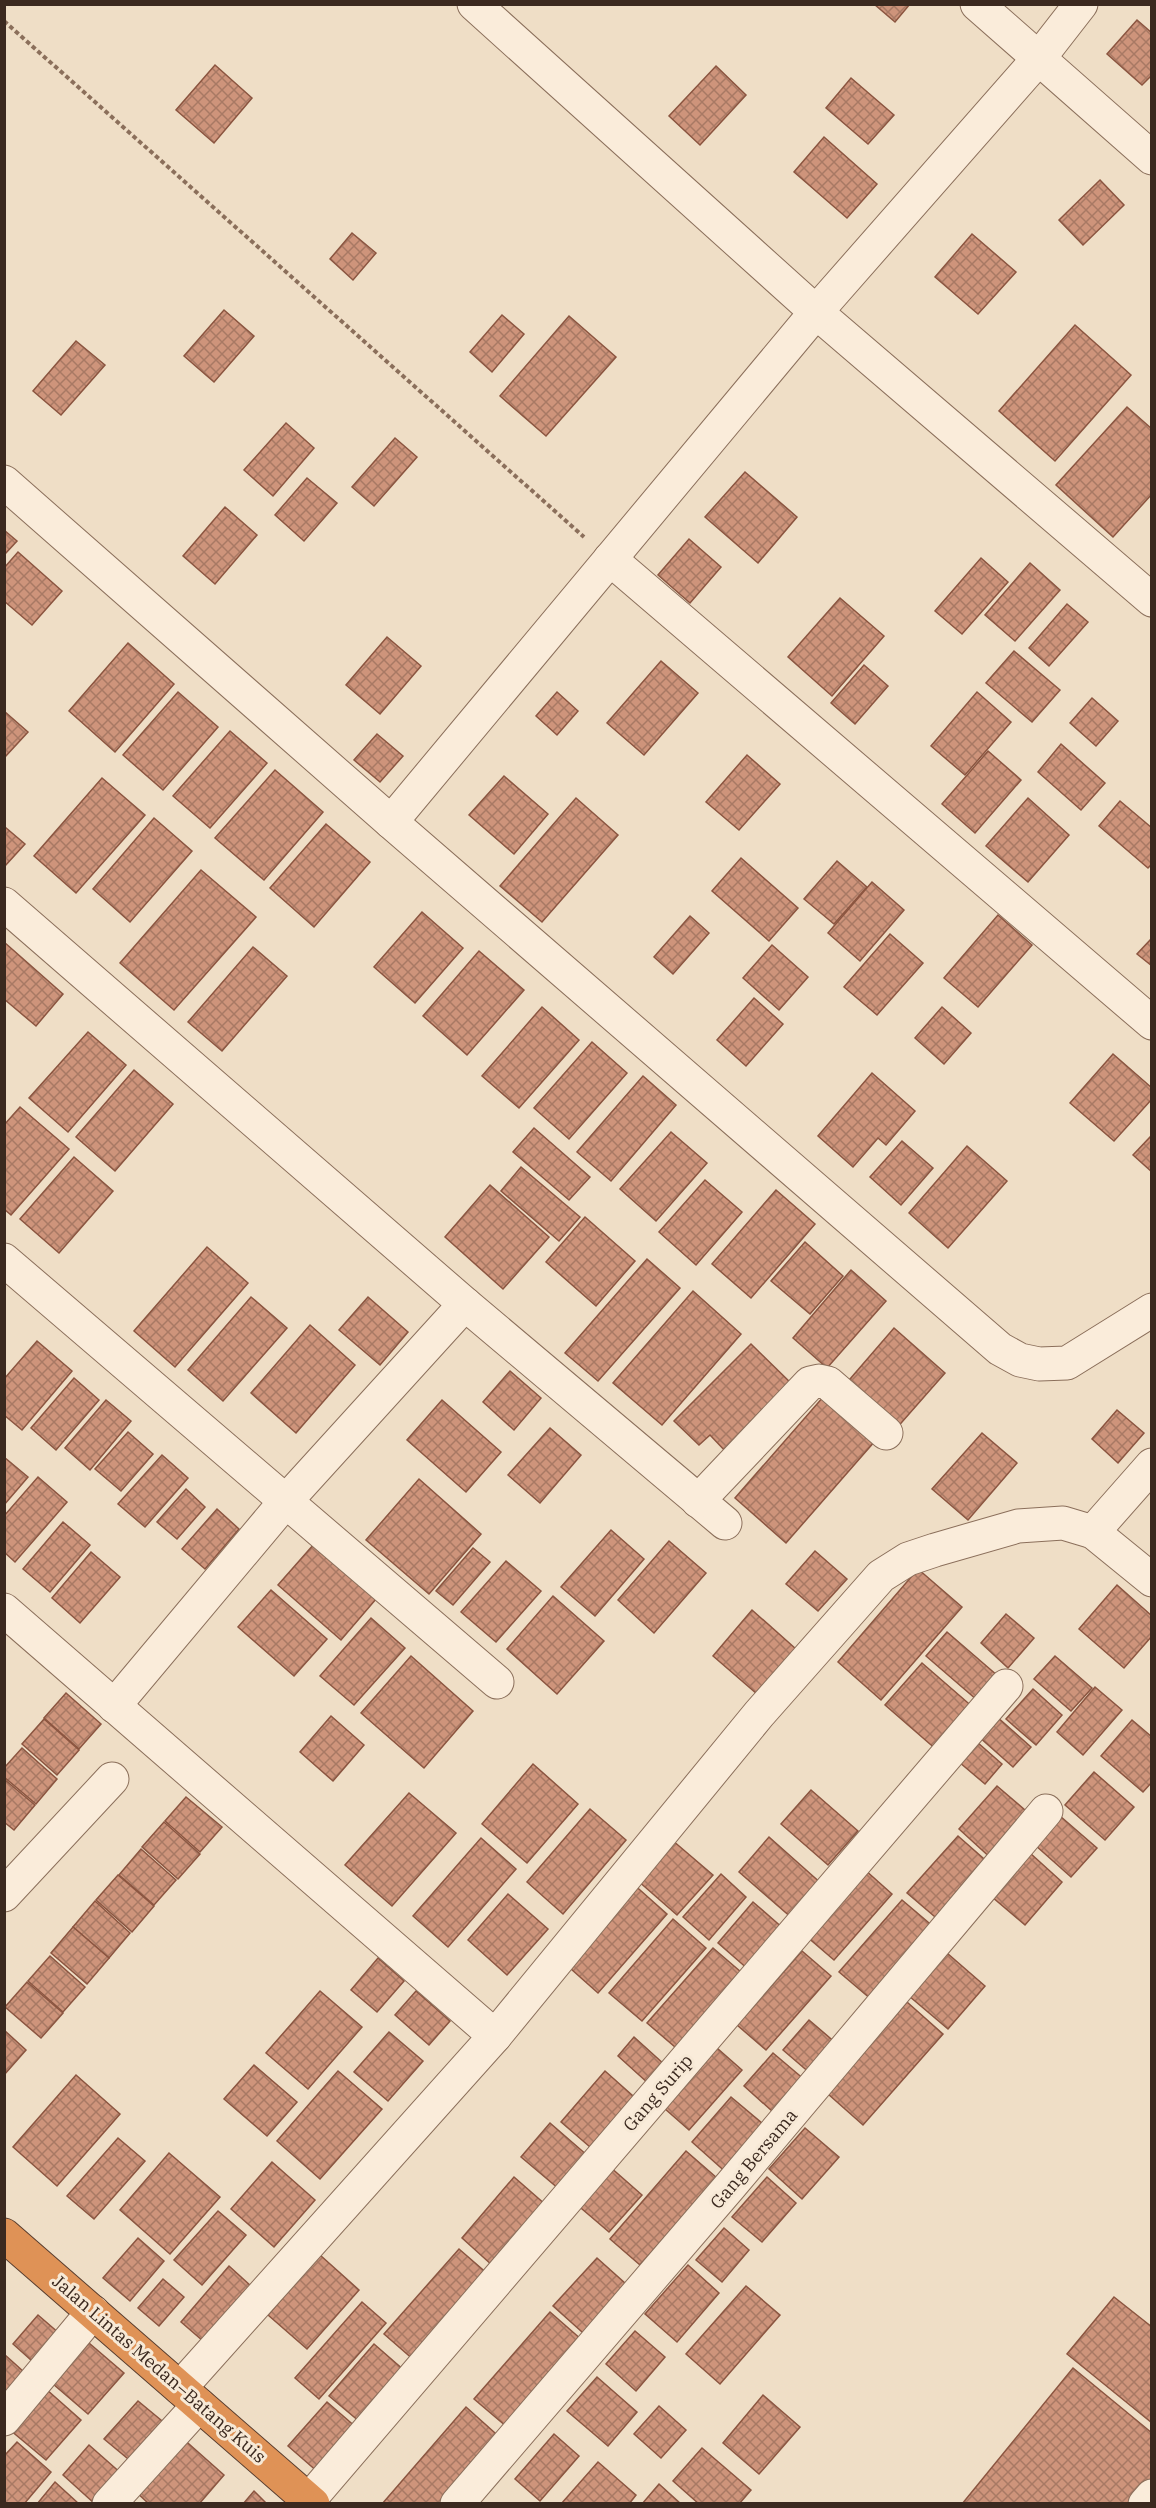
<svg xmlns="http://www.w3.org/2000/svg" width="1156" height="2508" font-family="'IBM Plex Serif',serif">
<style>
.building{fill:url(#building-cross-hatch);stroke:#8b5540;stroke-width:1.5}
.lines{fill:none;stroke-linecap:round;stroke-linejoin:round}
.minor-casing{stroke:#8b6f5b;stroke-width:35}
.highway-casing{stroke:#593e2f;stroke-width:35}
.path{stroke:#8b6f5b;stroke-width:4;stroke-dasharray:4.5 3;stroke-linecap:butt}
.minor{stroke:#faecda;stroke-width:33}
.highway{stroke:#df9256;stroke-width:33}
.labels{text-anchor:middle;stroke-width:6;stroke-linejoin:round;paint-order:stroke}
.street-label{font-size:18px;fill:#3b291f;stroke:#f7e9d6}
</style>
<defs>
<pattern id="building-cross-hatch" width="8" height="8" patternUnits="userSpaceOnUse" patternTransform="scale(1.5)"><rect width="8" height="8" fill="#ce947b"/><path d="M0 0l8 8M0 8l8-8" fill="none" stroke="#a87964"/></pattern>
</defs>
<rect width="100%" height="100%" fill="#efdec6"/>
<g class="building">
<path d="M874 4H910L895 22Z"/>
<path d="M1137 20 1152 33V75L1142 85 1107 54Z"/>
<path d="M215 65 252 98 214 143 176 110Z"/>
<path d="M716 66 746 95 700 145 669 116Z"/>
<path d="M851 78 894 115 868 144 826 108Z"/>
<path d="M824 137 877 184 847 218 794 172Z"/>
<path d="M1100 180 1124 205 1083 245 1059 220Z"/>
<path d="M352 233 376 253 353 280 330 259Z"/>
<path d="M972 234 1016 272 978 314 935 277Z"/>
<path d="M224 310 254 336 214 382 184 356Z"/>
<path d="M502 315 524 334 492 372 470 352Z"/>
<path d="M569 316 616 357 546 436 500 396Z"/>
<path d="M1075 325 1131 375 1055 461 999 411Z"/>
<path d="M76 341 105 365 61 415 33 391Z"/>
<path d="M1127 407 1152 429V494L1113 537 1056 485Z"/>
<path d="M286 423 314 448 273 496 244 470Z"/>
<path d="M395 438 417 457 374 506 352 487Z"/>
<path d="M745 472 797 517 758 563 705 517Z"/>
<path d="M307 478 337 503 304 541 275 515Z"/>
<path d="M225 507 257 535 215 584 183 556Z"/>
<path d="M4 530 17 541 4 555Z"/>
<path d="M689 539 721 567 690 603 658 575Z"/>
<path d="M18 552 62 591 32 625 4 601V568Z"/>
<path d="M981 558 1008 582 962 634 935 611Z"/>
<path d="M1030 563 1060 590 1015 641 985 615Z"/>
<path d="M840 598 884 636 832 696 788 657Z"/>
<path d="M1067 604 1088 622 1049 666 1029 648Z"/>
<path d="M387 637 421 666 380 714 346 685Z"/>
<path d="M128 643 174 684 115 752 69 711Z"/>
<path d="M1014 651 1060 690 1032 722 986 683Z"/>
<path d="M661 661 698 693 644 755 607 723Z"/>
<path d="M864 665 888 686 855 724 831 703Z"/>
<path d="M178 692 218 727 163 790 123 755Z"/>
<path d="M557 692 578 711 557 735 536 716Z"/>
<path d="M977 692 1011 722 965 775 931 746Z"/>
<path d="M1092 698 1118 721 1096 746 1070 723Z"/>
<path d="M4 711 28 732 4 758Z"/>
<path d="M230 731 267 763 210 828 173 796Z"/>
<path d="M377 734 403 756 380 782 354 760Z"/>
<path d="M1061 744 1105 783 1081 810 1038 772Z"/>
<path d="M988 751 1021 780 975 833 942 804Z"/>
<path d="M747 755 780 784 739 830 706 802Z"/>
<path d="M275 770 323 812 264 880 215 838Z"/>
<path d="M504 776 548 814 514 854 469 815Z"/>
<path d="M102 778 145 815 76 893 34 856Z"/>
<path d="M576 798 618 835 542 922 500 886Z"/>
<path d="M1028 798 1069 835 1028 882 986 846Z"/>
<path d="M1120 801 1152 828V864L1148 868 1099 826Z"/>
<path d="M154 818 192 851 130 922 93 889Z"/>
<path d="M326 824 370 862 314 927 270 888Z"/>
<path d="M5 827 25 844 4 867V828Z"/>
<path d="M741 858 798 908 769 941 712 891Z"/>
<path d="M837 861 867 887 834 924 804 899Z"/>
<path d="M201 870 256 917 174 1010 120 963Z"/>
<path d="M872 882 904 910 860 961 828 933Z"/>
<path d="M422 912 463 948 415 1003 374 967Z"/>
<path d="M998 915 1032 945 978 1007 944 978Z"/>
<path d="M690 916 709 933 673 974 654 957Z"/>
<path d="M890 934 923 963 877 1015 844 987Z"/>
<path d="M1152 938V966L1137 954Z"/>
<path d="M4 942 63 994 36 1026 4 999Z"/>
<path d="M772 945 808 977 779 1010 743 978Z"/>
<path d="M253 947 287 976 222 1051 188 1022Z"/>
<path d="M479 951 524 990 467 1055 423 1016Z"/>
<path d="M754 998 783 1024 746 1066 717 1040Z"/>
<path d="M542 1007 579 1040 519 1108 482 1076Z"/>
<path d="M942 1007 971 1033 944 1064 915 1038Z"/>
<path d="M88 1032 126 1065 68 1132 29 1098Z"/>
<path d="M592 1042 627 1073 569 1139 534 1108Z"/>
<path d="M1113 1054 1152 1088V1099L1114 1141 1070 1103Z"/>
<path d="M134 1070 173 1104 115 1171 76 1137Z"/>
<path d="M872 1073 915 1111 886 1145 878 1138 853 1167 818 1136Z"/>
<path d="M643 1076 676 1105 611 1181 577 1152Z"/>
<path d="M20 1107 69 1149 11 1215 4 1209V1125Z"/>
<path d="M534 1128 590 1177 569 1200 513 1152Z"/>
<path d="M671 1132 707 1163 656 1221 620 1189Z"/>
<path d="M1152 1135V1172L1133 1155Z"/>
<path d="M902 1141 933 1168 901 1205 870 1177Z"/>
<path d="M967 1146 1007 1181 948 1248 909 1213Z"/>
<path d="M74 1157 113 1191 59 1253 20 1219Z"/>
<path d="M521 1167 580 1217 559 1241 501 1191Z"/>
<path d="M705 1180 742 1212 696 1265 659 1232Z"/>
<path d="M490 1185 549 1237 503 1289 445 1237Z"/>
<path d="M776 1190 815 1224 751 1298 712 1264Z"/>
<path d="M585 1217 635 1261 596 1306 546 1262Z"/>
<path d="M805 1242 843 1276 810 1314 771 1281Z"/>
<path d="M207 1247 248 1283 175 1367 134 1331Z"/>
<path d="M647 1259 680 1288 598 1381 565 1353Z"/>
<path d="M851 1270 886 1301 827 1368 793 1338Z"/>
<path d="M693 1291 741 1334 662 1425 613 1383Z"/>
<path d="M251 1297 287 1328 223 1401 188 1370Z"/>
<path d="M368 1297 408 1332 380 1365 339 1330Z"/>
<path d="M310 1325 355 1365 296 1433 251 1393Z"/>
<path d="M894 1328 945 1373 895 1430 844 1386Z"/>
<path d="M37 1341 72 1371 22 1430 4 1415V1379Z"/>
<path d="M751 1344 799 1391 728 1454 710 1435 699 1445 674 1421Z"/>
<path d="M510 1371 541 1398 514 1430 483 1402Z"/>
<path d="M74 1378 99 1400 56 1450 31 1428Z"/>
<path d="M824 1396 875 1441 786 1543 735 1498Z"/>
<path d="M106 1400 131 1421 90 1470 65 1448Z"/>
<path d="M442 1400 501 1452 466 1492 407 1440Z"/>
<path d="M1117 1410 1144 1433 1118 1463 1092 1439Z"/>
<path d="M550 1428 581 1455 540 1503 508 1475Z"/>
<path d="M128 1432 153 1454 121 1491 95 1469Z"/>
<path d="M982 1433 1017 1463 968 1520 932 1489Z"/>
<path d="M162 1455 188 1478 145 1527 118 1504Z"/>
<path d="M4 1457 28 1477 4 1505Z"/>
<path d="M38 1477 67 1502 15 1562 4 1552V1516Z"/>
<path d="M419 1479 481 1534 429 1594 366 1540Z"/>
<path d="M186 1489 205 1507 177 1539 157 1522Z"/>
<path d="M217 1509 239 1529 205 1569 182 1549Z"/>
<path d="M63 1522 90 1545 50 1592 23 1569Z"/>
<path d="M611 1530 644 1559 595 1616 561 1587Z"/>
<path d="M669 1541 706 1573 654 1633 618 1600Z"/>
<path d="M314 1544 376 1599 341 1640 278 1585Z"/>
<path d="M473 1548 490 1562 453 1605 436 1591Z"/>
<path d="M815 1551 847 1579 818 1611 786 1584Z"/>
<path d="M91 1552 120 1577 80 1623 52 1598Z"/>
<path d="M506 1561 541 1591 496 1642 461 1612Z"/>
<path d="M918 1569 962 1607 881 1700 838 1662Z"/>
<path d="M1117 1585 1152 1616V1636L1124 1668 1079 1629Z"/>
<path d="M271 1590 327 1639 294 1676 238 1627Z"/>
<path d="M553 1596 604 1641 557 1694 507 1649Z"/>
<path d="M752 1610 796 1649 757 1694 713 1656Z"/>
<path d="M1006 1614 1034 1638 1008 1668 981 1643Z"/>
<path d="M371 1618 405 1648 354 1705 320 1676Z"/>
<path d="M947 1632 998 1676 977 1700 926 1656Z"/>
<path d="M411 1656 473 1711 424 1768 361 1713Z"/>
<path d="M1055 1656 1092 1688 1071 1711 1034 1679Z"/>
<path d="M922 1663 975 1709 938 1751 885 1705Z"/>
<path d="M1095 1687 1122 1710 1083 1755 1057 1732Z"/>
<path d="M1033 1689 1062 1715 1036 1745 1006 1719Z"/>
<path d="M66 1693 101 1724 79 1749 44 1718Z"/>
<path d="M331 1716 364 1745 333 1781 300 1752Z"/>
<path d="M996 1716 1031 1747 1013 1767 978 1736Z"/>
<path d="M44 1719 79 1750 57 1775 22 1744Z"/>
<path d="M1132 1720 1152 1737V1782L1143 1792 1101 1756Z"/>
<path d="M977 1742 1002 1764 985 1784 959 1762Z"/>
<path d="M22 1748 57 1779 36 1804 4 1777V1768Z"/>
<path d="M533 1764 578 1804 527 1863 482 1824Z"/>
<path d="M1094 1772 1134 1807 1105 1840 1065 1805Z"/>
<path d="M4 1779 35 1805 14 1830 4 1822Z"/>
<path d="M997 1786 1032 1816 994 1861 959 1829Z"/>
<path d="M811 1790 858 1831 828 1865 781 1824Z"/>
<path d="M409 1793 456 1833 392 1906 345 1865Z"/>
<path d="M186 1797 222 1827 200 1852 165 1821Z"/>
<path d="M590 1809 626 1840 563 1914 527 1882Z"/>
<path d="M1060 1816 1097 1848 1071 1877 1035 1845Z"/>
<path d="M164 1822 200 1854 178 1879 142 1847Z"/>
<path d="M958 1836 991 1865 941 1922 907 1893Z"/>
<path d="M769 1837 823 1885 793 1919 739 1872Z"/>
<path d="M481 1838 516 1869 448 1947 413 1916Z"/>
<path d="M672 1840 713 1875 677 1915 637 1880Z"/>
<path d="M141 1849 176 1880 154 1905 119 1875Z"/>
<path d="M1030 1853 1062 1882 1025 1925 992 1897Z"/>
<path d="M864 1869 892 1894 834 1960 806 1936Z"/>
<path d="M721 1874 746 1897 709 1940 683 1917Z"/>
<path d="M118 1875 154 1906 132 1932 96 1900Z"/>
<path d="M631 1882 667 1914 598 1993 562 1961Z"/>
<path d="M508 1894 548 1929 507 1975 468 1940Z"/>
<path d="M902 1900 935 1928 872 2000 839 1972Z"/>
<path d="M95 1901 130 1933 109 1958 73 1927Z"/>
<path d="M753 1902 784 1929 749 1970 718 1943Z"/>
<path d="M673 1919 706 1948 642 2021 609 1993Z"/>
<path d="M73 1927 109 1958 87 1984 51 1953Z"/>
<path d="M713 1948 748 1978 682 2053 647 2023Z"/>
<path d="M802 1951 831 1976 766 2050 737 2025Z"/>
<path d="M947 1953 985 1986 948 2029 909 1996Z"/>
<path d="M50 1956 85 1987 63 2012 28 1981Z"/>
<path d="M378 1958 404 1981 377 2012 351 1990Z"/>
<path d="M27 1982 63 2013 41 2038 5 2007Z"/>
<path d="M320 1991 362 2027 308 2089 266 2053Z"/>
<path d="M416 1991 450 2021 429 2045 395 2015Z"/>
<path d="M907 2002 943 2034 863 2125 828 2094Z"/>
<path d="M809 2020 837 2044 811 2074 783 2050Z"/>
<path d="M4 2030 26 2050 4 2075Z"/>
<path d="M389 2032 423 2061 388 2101 354 2072Z"/>
<path d="M634 2037 665 2065 649 2084 618 2056Z"/>
<path d="M709 2041 742 2070 689 2130 656 2101Z"/>
<path d="M773 2053 812 2086 782 2120 744 2086Z"/>
<path d="M254 2065 297 2102 267 2136 224 2099Z"/>
<path d="M338 2071 382 2109 320 2179 277 2141Z"/>
<path d="M605 2071 641 2103 597 2153 561 2122Z"/>
<path d="M76 2075 120 2114 57 2186 13 2147Z"/>
<path d="M731 2097 769 2129 729 2175 692 2142Z"/>
<path d="M550 2123 588 2156 559 2189 521 2157Z"/>
<path d="M805 2128 839 2157 802 2199 769 2169Z"/>
<path d="M118 2138 145 2161 94 2219 67 2196Z"/>
<path d="M686 2151 717 2178 640 2265 610 2239Z"/>
<path d="M169 2153 220 2197 170 2254 120 2210Z"/>
<path d="M272 2162 315 2200 274 2247 231 2209Z"/>
<path d="M609 2166 642 2195 609 2232 575 2203Z"/>
<path d="M514 2177 546 2205 493 2266 462 2238Z"/>
<path d="M767 2177 796 2203 762 2242 732 2217Z"/>
<path d="M218 2211 246 2235 202 2285 174 2260Z"/>
<path d="M724 2228 749 2250 722 2282 696 2260Z"/>
<path d="M138 2238 164 2261 130 2301 103 2278Z"/>
<path d="M459 2249 489 2275 415 2361 384 2334Z"/>
<path d="M320 2255 359 2290 307 2349 268 2315Z"/>
<path d="M597 2258 635 2292 591 2340 553 2306Z"/>
<path d="M688 2265 719 2293 677 2342 645 2314Z"/>
<path d="M229 2266 251 2286 203 2341 181 2322Z"/>
<path d="M163 2279 184 2297 159 2326 138 2308Z"/>
<path d="M746 2286 780 2315 720 2384 686 2354Z"/>
<path d="M1114 2297 1152 2327V2423L1067 2354Z"/>
<path d="M362 2302 386 2323 319 2399 295 2378Z"/>
<path d="M550 2312 582 2340 507 2427 474 2399Z"/>
<path d="M38 2315 67 2340 41 2369 13 2344Z"/>
<path d="M635 2331 665 2357 636 2391 606 2364Z"/>
<path d="M89 2343 124 2373 88 2414 53 2384Z"/>
<path d="M374 2344 405 2371 360 2422 329 2396Z"/>
<path d="M4 2354 34 2381 4 2415Z"/>
<path d="M1073 2368 1152 2433V2483L1135 2504H962Z"/>
<path d="M597 2377 637 2412 608 2446 567 2411Z"/>
<path d="M46 2389 81 2420 46 2460 10 2430Z"/>
<path d="M763 2395 800 2427 759 2474 723 2443Z"/>
<path d="M138 2401 167 2425 133 2463 104 2439Z"/>
<path d="M327 2402 357 2428 319 2473 288 2446Z"/>
<path d="M659 2406 686 2430 661 2458 634 2434Z"/>
<path d="M466 2407 504 2441 450 2504H382Z"/>
<path d="M554 2434 579 2456 540 2501 515 2479Z"/>
<path d="M180 2436 224 2475 199 2504H149L133 2489Z"/>
<path d="M17 2442 51 2472 24 2504H4V2456Z"/>
<path d="M89 2445 123 2475 95 2504 63 2475Z"/>
<path d="M702 2448 751 2490 739 2504H699L673 2481Z"/>
<path d="M598 2462 636 2495 629 2504H561Z"/>
<path d="M55 2482 79 2504H37Z"/>
<path d="M659 2484 681 2504H642Z"/>
<path d="M254 2491 267 2504H243Z"/>
</g>
<g class="lines">
<defs>
<g id="minor">
<path d="M474 4 816 312 1152 600"/>
<path d="M977 4 1152 158"/>
<path d="M4 482 391 822 1000 1349 1020 1360 1039 1364 1067 1363 1152 1310"/>
<path d="M610 559 1152 1023"/>
<path d="M391 822 816 312 1039 58 1081 4"/>
<path d="M4 904 465 1304 725 1523"/>
<path d="M4 1260 497 1682"/>
<path d="M698 1501 810 1383 819 1381 828 1383 886 1433"/>
<path d="M1093 1532 1152 1465"/>
<path d="M4 1610 495 2036"/>
<path d="M114 1706 285 1502 465 1304"/>
<path d="M4 1895 112 1779"/>
<path d="M180 2388 495 2036 759 1714 881 1576 908 1559 935 1550 1018 1526 1063 1523 1093 1532 1152 1580"/>
<path d="M4 2419 93 2312"/>
<path d="M309 2500 1006 1686"/>
<path d="M109 2504 199 2405"/>
<path d="M457 2504 731 2185 1046 1811"/>
<path d="M1145 2504 1152 2496"/>
</g>
<path id="highway" d="M4 2235 313 2504"/>
</defs>
<use href="#minor" class="minor-casing"/>
<use href="#highway" class="highway-casing"/>
<path class="path" d="M4 21 584 537"/>
<use href="#minor" class="minor"/>
<use href="#highway" class="highway"/>
</g>
<g class="labels">
<g class="street-label">
<text transform="translate(658 2093) rotate(-49)" y="6">Gang Surip</text>
<text transform="translate(754 2159) rotate(-50)" y="6">Gang Bersama</text>
<text transform="translate(159 2369) rotate(41)" y="6">Jalan Lintas Medan–Batang Kuis</text>
</g>
</g>
<rect width="1156" height="2508" fill="none" stroke="#3b291f" stroke-width="12"/>
</svg>
